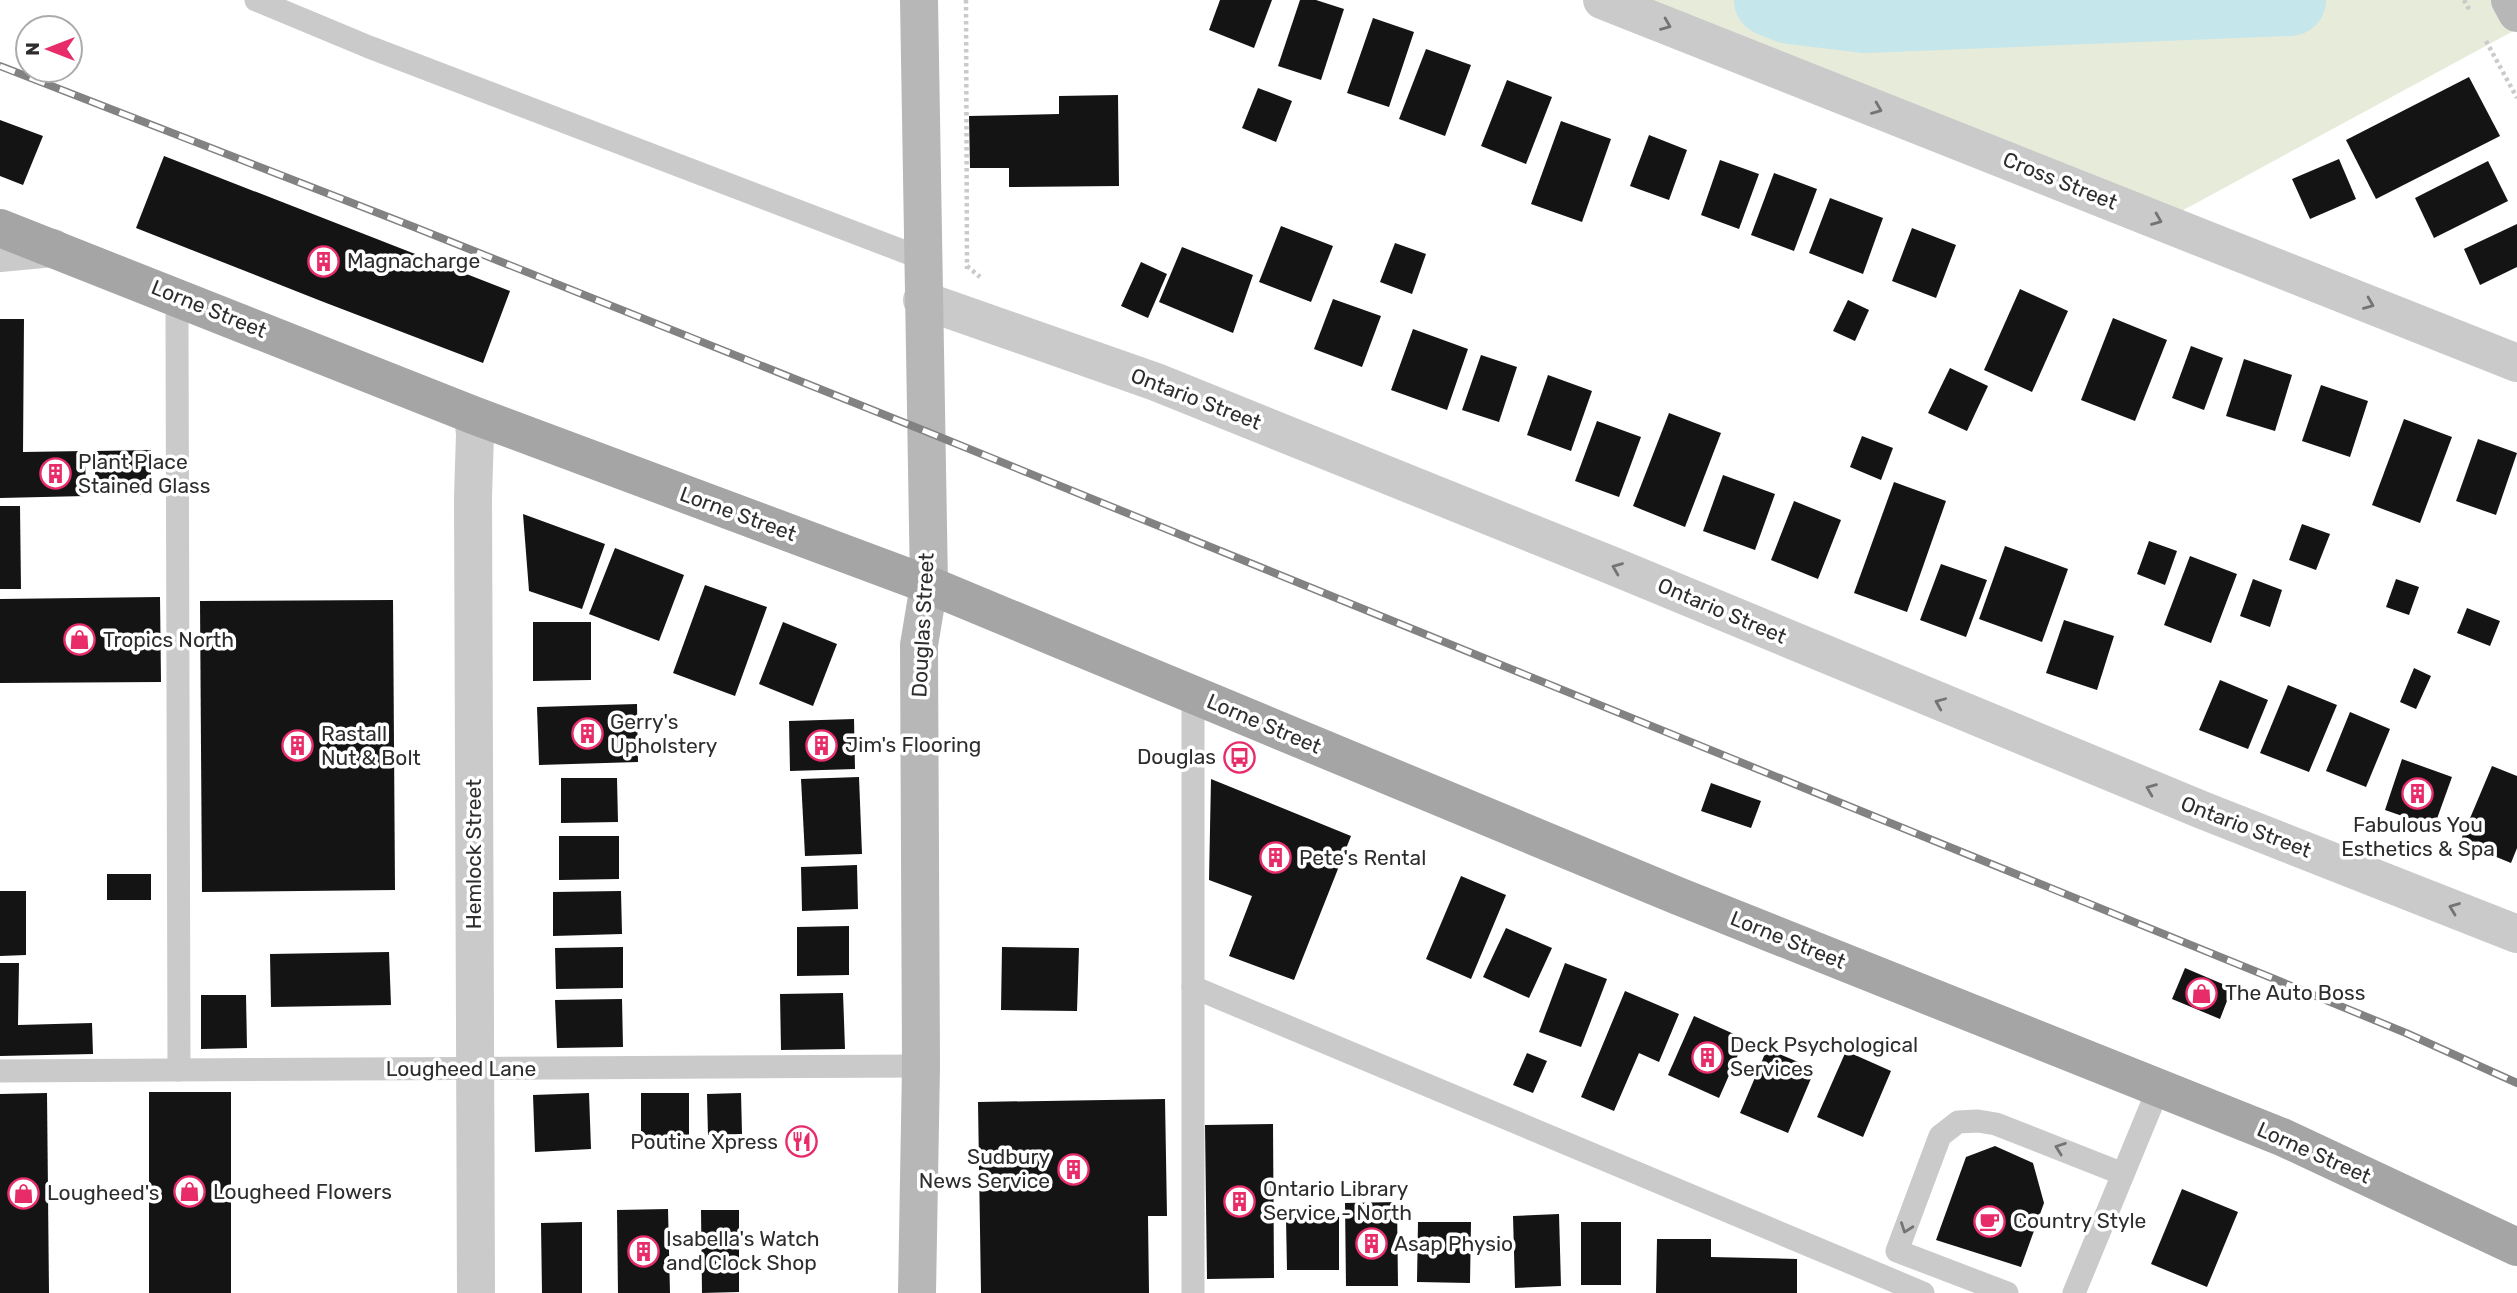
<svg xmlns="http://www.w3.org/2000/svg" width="2517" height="1293" font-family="Rubik,sans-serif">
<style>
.green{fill:#e7ebda}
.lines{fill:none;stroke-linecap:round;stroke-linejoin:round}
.river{stroke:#c5e6eb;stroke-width:72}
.building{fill:#141414}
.path{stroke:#cacaca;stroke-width:4.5;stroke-dasharray:3.5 3.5;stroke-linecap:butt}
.lane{stroke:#cacaca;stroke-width:23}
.street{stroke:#cacaca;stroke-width:38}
.secondary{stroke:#b7b7b7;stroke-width:38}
.primary{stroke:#a5a5a5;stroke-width:38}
.rail-casing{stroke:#828282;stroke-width:8}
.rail{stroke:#fff;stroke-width:5;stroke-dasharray:16;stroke-linecap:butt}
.oneway{stroke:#747474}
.labels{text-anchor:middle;stroke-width:7;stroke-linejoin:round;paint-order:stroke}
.street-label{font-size:21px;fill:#2d2d2d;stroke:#fff}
.poi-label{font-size:21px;fill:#2d2d2d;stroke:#fff;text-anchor:start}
</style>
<rect width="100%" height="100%" fill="#fff"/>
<path class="green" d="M1611 0H2517V29L2165 220Z"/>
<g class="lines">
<path class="river" d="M1770 0 1790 8 1865 17 2290 0"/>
</g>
<g class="building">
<path d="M1220 0H1272L1254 48 1209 30Z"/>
<path d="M1300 0H1316L1344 9 1321 80 1278 66Z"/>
<path d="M1373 18 1414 32 1389 107 1347 93Z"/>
<path d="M1426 49 1471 65 1445 136 1399 119Z"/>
<path d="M2469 77 2500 136 2376 199 2346 140Z"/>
<path d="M1507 80 1552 97 1526 164 1481 146Z"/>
<path d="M1258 88 1292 101 1276 142 1242 128Z"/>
<path d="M1118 95 1119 186 1009 187V168H970L969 116 1059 114V96Z"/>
<path d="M0 120 43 136 23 185 0 176Z"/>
<path d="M1561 121 1611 139 1582 222 1531 204Z"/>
<path d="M1649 135 1687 150 1669 200 1630 186Z"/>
<path d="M164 156 510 291 483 363 321 301 136 228Z"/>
<path d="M2339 159 2356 199 2310 219 2292 179Z"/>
<path d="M1720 160 1759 174 1739 229 1701 215Z"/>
<path d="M2488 161 2508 201 2434 238 2415 198Z"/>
<path d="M1774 173 1817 189 1794 251 1751 235Z"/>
<path d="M1830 198 1883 218 1863 274 1809 253Z"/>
<path d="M2517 224V267L2480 285 2464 249Z"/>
<path d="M1281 226 1333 246 1311 302 1259 282Z"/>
<path d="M1912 228 1956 245 1936 298 1892 281Z"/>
<path d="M1395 243 1426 254 1412 294 1380 282Z"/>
<path d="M1182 247 1253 275 1233 333 1159 302Z"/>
<path d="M1141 262 1167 274 1148 318 1121 306Z"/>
<path d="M2020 289 2068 311 2032 392 1984 370Z"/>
<path d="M1333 299 1381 316 1362 367 1314 349Z"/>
<path d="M1848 300 1869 310 1855 341 1833 331Z"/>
<path d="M2113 318 2167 340 2135 421 2081 400Z"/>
<path d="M0 319H24L23 452 85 451 86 496 0 498Z"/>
<path d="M1413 329 1468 349 1447 410 1391 390Z"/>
<path d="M2191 346 2223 358 2204 410 2172 398Z"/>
<path d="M1481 355 1517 367 1499 422 1462 410Z"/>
<path d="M2244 359 2292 375 2275 431 2226 416Z"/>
<path d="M1950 368 1988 386 1967 431 1928 413Z"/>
<path d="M1548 375 1592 391 1571 451 1527 435Z"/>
<path d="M2321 385 2368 401 2350 457 2302 441Z"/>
<path d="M1669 413 1721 433 1685 527 1633 506Z"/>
<path d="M2404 419 2452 437 2420 523 2372 505Z"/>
<path d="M1597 421 1641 437 1619 497 1575 481Z"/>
<path d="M1862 436 1893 448 1881 480 1850 467Z"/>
<path d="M2478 439 2517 453 2496 515 2456 501Z"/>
<path d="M151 450V495H95V451Z"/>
<path d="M1723 475 1775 494 1755 550 1703 531Z"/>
<path d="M1894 482 1946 501 1907 612 1854 593Z"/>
<path d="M1794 501 1841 520 1818 579 1771 560Z"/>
<path d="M0 506H20L21 589H0Z"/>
<path d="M523 514 605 544 582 609 529 591Z"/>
<path d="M2302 524 2330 534 2316 570 2289 560Z"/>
<path d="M2149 541 2177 551 2165 585 2137 574Z"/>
<path d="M2005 546 2068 569 2042 642 1979 619Z"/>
<path d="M615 548 684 575 659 641 589 614Z"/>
<path d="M2190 556 2237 574 2211 643 2164 625Z"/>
<path d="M1941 564 1987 580 1966 637 1920 620Z"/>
<path d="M2253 579 2282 590 2270 627 2240 616Z"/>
<path d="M2396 579 2419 587 2409 615 2386 607Z"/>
<path d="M705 585 767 607 735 696 673 673Z"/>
<path d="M160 597 161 682 0 683V599Z"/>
<path d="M393 600 395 890 202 892 200 601Z"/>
<path d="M2467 608 2500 621 2490 646 2457 633Z"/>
<path d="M2064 620 2114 636 2097 690 2046 673Z"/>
<path d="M533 622H591V680L533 681Z"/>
<path d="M783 622 837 644 813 706 759 684Z"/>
<path d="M2414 668 2431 676 2416 709 2400 702Z"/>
<path d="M2220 680 2268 700 2248 749 2199 730Z"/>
<path d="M2288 685 2337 705 2309 772 2260 753Z"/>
<path d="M637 704 638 762 539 765 537 707Z"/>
<path d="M2350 712 2390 729 2366 787 2326 771Z"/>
<path d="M854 719 855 769 790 771 789 721Z"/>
<path d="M2402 759 2452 777 2434 827 2385 810Z"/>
<path d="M2492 766 2517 776V848L2511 863 2460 842Z"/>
<path d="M859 777 862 854 805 856 801 779Z"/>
<path d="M561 778H617L618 822 561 823Z"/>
<path d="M1211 779 1351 836 1294 980 1229 956 1252 896 1209 880Z"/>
<path d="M1711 783 1761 801 1751 828 1701 811Z"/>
<path d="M559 836H619V879L559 880Z"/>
<path d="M857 865 858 909 802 911 801 867Z"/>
<rect x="107" y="874" width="44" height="26"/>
<path d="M1461 876 1506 895 1471 979 1426 959Z"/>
<path d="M0 891H26V955L0 956Z"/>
<path d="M621 891 622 934 553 936V892Z"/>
<path d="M849 926V975L797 976V927Z"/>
<path d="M1506 928 1552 948 1529 998 1483 977Z"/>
<path d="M623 947V988L556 989 555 948Z"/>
<path d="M1002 947 1079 948 1077 1011 1001 1010Z"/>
<path d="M389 952 391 1005 271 1007 270 954Z"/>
<path d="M0 963H19L18 1025 92 1023 93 1054 0 1056Z"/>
<path d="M1565 963 1607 979 1581 1047 1539 1032Z"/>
<path d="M2185 968 2232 988 2220 1019 2172 999Z"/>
<path d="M1625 991 1679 1014 1659 1062 1639 1053 1614 1111 1581 1097Z"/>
<path d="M843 993 845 1049 781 1050 780 994Z"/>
<path d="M201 995H246L247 1048 201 1049Z"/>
<path d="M622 999 623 1047 557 1048 555 1000Z"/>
<path d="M1694 1016 1745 1039 1719 1098 1668 1075Z"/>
<path d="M1767 1049 1815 1069 1788 1133 1740 1113Z"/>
<path d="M1846 1051 1891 1071 1863 1137 1817 1117Z"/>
<path d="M1527 1053 1547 1061 1533 1093 1513 1085Z"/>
<rect x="149" y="1092" width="82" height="201"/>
<path d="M47 1093 49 1293H0V1094Z"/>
<path d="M589 1093 591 1149 535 1152 533 1095Z"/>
<rect x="641" y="1093" width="48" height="45"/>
<path d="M741 1093 742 1134 708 1135 707 1094Z"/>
<path d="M1165 1099 1167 1216H1148L1149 1293H981L978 1102Z"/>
<path d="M1273 1124 1274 1278 1207 1279 1205 1125Z"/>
<path d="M1995 1146 2033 1163 2044 1203 2021 1267 1936 1240 1966 1157Z"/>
<path d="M2182 1189 2238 1212 2207 1287 2151 1264Z"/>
<path d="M1397 1202 1398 1286H1346L1345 1203Z"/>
<path d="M668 1209 670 1293H618L617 1210Z"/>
<path d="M701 1210H739V1292L702 1293Z"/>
<path d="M1559 1214 1561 1286 1515 1288 1513 1216Z"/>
<path d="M1339 1217V1270H1287L1286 1218Z"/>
<path d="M582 1222V1293H542L541 1223Z"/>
<path d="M1418 1222H1471L1470 1283 1417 1282Z"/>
<rect x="1581" y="1222" width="40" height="63"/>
<path d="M1657 1239H1711V1257L1797 1259V1293H1656Z"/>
</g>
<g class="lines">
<g class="path">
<path d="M966 0 967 269"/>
<path d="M2464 0 2470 11"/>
<path d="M2486 41 2517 98"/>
<path d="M967 266 980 277"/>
</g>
<g class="lane">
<path d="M256 0 369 47 921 258"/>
<path d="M1193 695V1293"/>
<path d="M1193 987 1923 1293"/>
<path d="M179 1070 177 317 179 297"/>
<path d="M0 1071 921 1066"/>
<path d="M2007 1293 1897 1251 1940 1136 1958 1122 1978 1121 1996 1124 2123 1174"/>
<path d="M2074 1293 2159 1087"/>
</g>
<g class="street">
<path d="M1602 0 2517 363"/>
<path d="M0 253 53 248"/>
<path d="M922 300 1156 382 1613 566 2202 810 2517 934"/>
<path d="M473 415 475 434 473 497 476 1293"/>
</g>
<g class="secondary">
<path d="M2510 0 2517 13"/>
<path d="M917 1293 921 1066 919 645 929 585 919 0"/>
</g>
<path class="primary" d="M0 228 473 415 929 585 1678 896 2282 1137 2517 1247"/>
<defs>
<path id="rail" d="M0 66 414 227 925 431 2272 978 2406 1033 2517 1083"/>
</defs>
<use href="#rail" class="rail-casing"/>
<use href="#rail" class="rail"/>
</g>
<defs><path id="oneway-chevron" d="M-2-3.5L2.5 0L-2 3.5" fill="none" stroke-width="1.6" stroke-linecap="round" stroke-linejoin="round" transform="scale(1.75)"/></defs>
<g class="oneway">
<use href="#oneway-chevron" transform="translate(1666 25) rotate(22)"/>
<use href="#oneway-chevron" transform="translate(1877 109) rotate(22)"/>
<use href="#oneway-chevron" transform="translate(2157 220) rotate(22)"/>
<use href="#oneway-chevron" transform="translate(2369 304) rotate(22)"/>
<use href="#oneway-chevron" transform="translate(1617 568) rotate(-158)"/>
<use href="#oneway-chevron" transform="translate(1940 703) rotate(-157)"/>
<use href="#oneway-chevron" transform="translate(2151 789) rotate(-158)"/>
<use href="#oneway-chevron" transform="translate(2454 908) rotate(-159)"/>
<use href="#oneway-chevron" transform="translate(2060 1148) rotate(-160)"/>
<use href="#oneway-chevron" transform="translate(1906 1228) rotate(110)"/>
</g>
<defs>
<symbol id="building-ring" viewBox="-11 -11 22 22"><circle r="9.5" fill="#fff" stroke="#e72c69" stroke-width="1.5"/><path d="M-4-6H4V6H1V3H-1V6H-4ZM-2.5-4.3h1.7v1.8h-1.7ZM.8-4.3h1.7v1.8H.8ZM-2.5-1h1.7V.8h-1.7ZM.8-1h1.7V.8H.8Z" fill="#e72c69"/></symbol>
<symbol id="shop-ring" viewBox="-11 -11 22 22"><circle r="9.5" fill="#fff" stroke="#e72c69" stroke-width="1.5"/><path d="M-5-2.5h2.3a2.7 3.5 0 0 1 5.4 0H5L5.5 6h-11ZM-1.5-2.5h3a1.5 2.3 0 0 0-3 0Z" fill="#e72c69"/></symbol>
<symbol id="bus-ring" viewBox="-11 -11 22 22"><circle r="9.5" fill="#fff" stroke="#e72c69" stroke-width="1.5"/><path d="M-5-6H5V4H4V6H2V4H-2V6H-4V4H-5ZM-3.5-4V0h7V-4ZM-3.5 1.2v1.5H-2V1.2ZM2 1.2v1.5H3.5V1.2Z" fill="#e72c69"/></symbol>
<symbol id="restaurant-ring" viewBox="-11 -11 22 22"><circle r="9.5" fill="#fff" stroke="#e72c69" stroke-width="1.5"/><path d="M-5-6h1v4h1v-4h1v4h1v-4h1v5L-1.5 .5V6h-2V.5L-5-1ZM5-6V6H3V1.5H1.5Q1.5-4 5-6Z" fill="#e72c69"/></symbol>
<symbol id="cafe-ring" viewBox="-11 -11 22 22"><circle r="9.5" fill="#fff" stroke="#e72c69" stroke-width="1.5"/><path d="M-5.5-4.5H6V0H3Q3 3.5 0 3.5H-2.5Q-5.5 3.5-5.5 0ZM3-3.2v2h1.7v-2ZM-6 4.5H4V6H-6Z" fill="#e72c69"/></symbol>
</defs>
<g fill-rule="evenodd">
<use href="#building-ring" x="306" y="244" width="35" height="35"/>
<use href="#building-ring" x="38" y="456" width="35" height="35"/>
<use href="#shop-ring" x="62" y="622" width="35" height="35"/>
<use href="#building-ring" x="570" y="716" width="35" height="35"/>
<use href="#building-ring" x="804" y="728" width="35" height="35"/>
<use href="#building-ring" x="280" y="728" width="35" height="35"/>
<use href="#bus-ring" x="1222" y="740" width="35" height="35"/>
<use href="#building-ring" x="2400" y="776" width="35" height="35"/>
<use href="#building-ring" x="1258" y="840" width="35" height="35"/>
<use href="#shop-ring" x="2184" y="976" width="35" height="35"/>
<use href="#building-ring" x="1690" y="1040" width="35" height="35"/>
<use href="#restaurant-ring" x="784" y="1124" width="35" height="35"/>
<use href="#building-ring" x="1056" y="1152" width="35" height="35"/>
<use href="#shop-ring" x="172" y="1174" width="35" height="35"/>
<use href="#shop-ring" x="6" y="1176" width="35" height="35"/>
<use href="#building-ring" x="1222" y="1184" width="35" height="35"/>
<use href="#cafe-ring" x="1972" y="1204" width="35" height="35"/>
<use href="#building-ring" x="1354" y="1226" width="35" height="35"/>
<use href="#building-ring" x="626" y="1234" width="35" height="35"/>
</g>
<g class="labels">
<g class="street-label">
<text transform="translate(2060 181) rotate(22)" y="7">Cross Street</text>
<text transform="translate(209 309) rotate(22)" y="7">Lorne Street</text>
<text transform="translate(1196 399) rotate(21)" y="7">Ontario Street</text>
<text transform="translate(738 514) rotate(20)" y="7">Lorne Street</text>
<text transform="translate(1722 611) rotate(23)" y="7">Ontario Street</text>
<text transform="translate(923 625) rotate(-87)" y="7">Douglas Street</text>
<text transform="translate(1264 724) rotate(23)" y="7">Lorne Street</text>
<text transform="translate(2246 827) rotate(21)" y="7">Ontario Street</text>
<text transform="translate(474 854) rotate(-90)" y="7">Hemlock Street</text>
<text transform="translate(1788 940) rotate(22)" y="7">Lorne Street</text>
<text x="461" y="1076">Lougheed Lane</text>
<text transform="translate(2314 1153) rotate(24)" y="7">Lorne Street</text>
</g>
<g class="poi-label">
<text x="347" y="268">Magnacharge</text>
<text x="78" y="469">Plant Place<tspan x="78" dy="24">Stained Glass</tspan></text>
<text x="103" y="647">Tropics North</text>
<text x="610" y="729">Gerry's<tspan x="610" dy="24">Upholstery</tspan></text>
<text x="321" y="741">Rastall<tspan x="321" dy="24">Nut &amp; Bolt</tspan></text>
<text x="845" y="752">Jim's Flooring</text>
<text x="1216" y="764" text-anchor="end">Douglas</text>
<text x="2418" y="832" text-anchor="middle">Fabulous You<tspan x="2418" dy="24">Esthetics &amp; Spa</tspan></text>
<text x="1299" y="865">Pete's Rental</text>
<text x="2225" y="1000">The Auto Boss</text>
<text x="1730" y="1052">Deck Psychological<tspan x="1730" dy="24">Services</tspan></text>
<text x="778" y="1149" text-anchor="end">Poutine Xpress</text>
<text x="1050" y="1164" text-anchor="end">Sudbury<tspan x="1050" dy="24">News Service</tspan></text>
<text x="1263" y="1196">Ontario Library<tspan x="1263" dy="24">Service - North</tspan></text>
<text x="213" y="1199">Lougheed Flowers</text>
<text x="47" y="1200">Lougheed's</text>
<text x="2013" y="1228">Country Style</text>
<text x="666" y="1246">Isabella's Watch<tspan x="666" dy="24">and Clock Shop</tspan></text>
<text x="1394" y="1251">Asap Physio</text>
</g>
</g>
<g transform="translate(49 49) rotate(270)"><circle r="33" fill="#ffffff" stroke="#ababab" stroke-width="2"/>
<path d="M0-5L12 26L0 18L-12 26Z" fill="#e72c69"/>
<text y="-10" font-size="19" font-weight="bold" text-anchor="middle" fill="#2d2d2d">N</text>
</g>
</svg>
